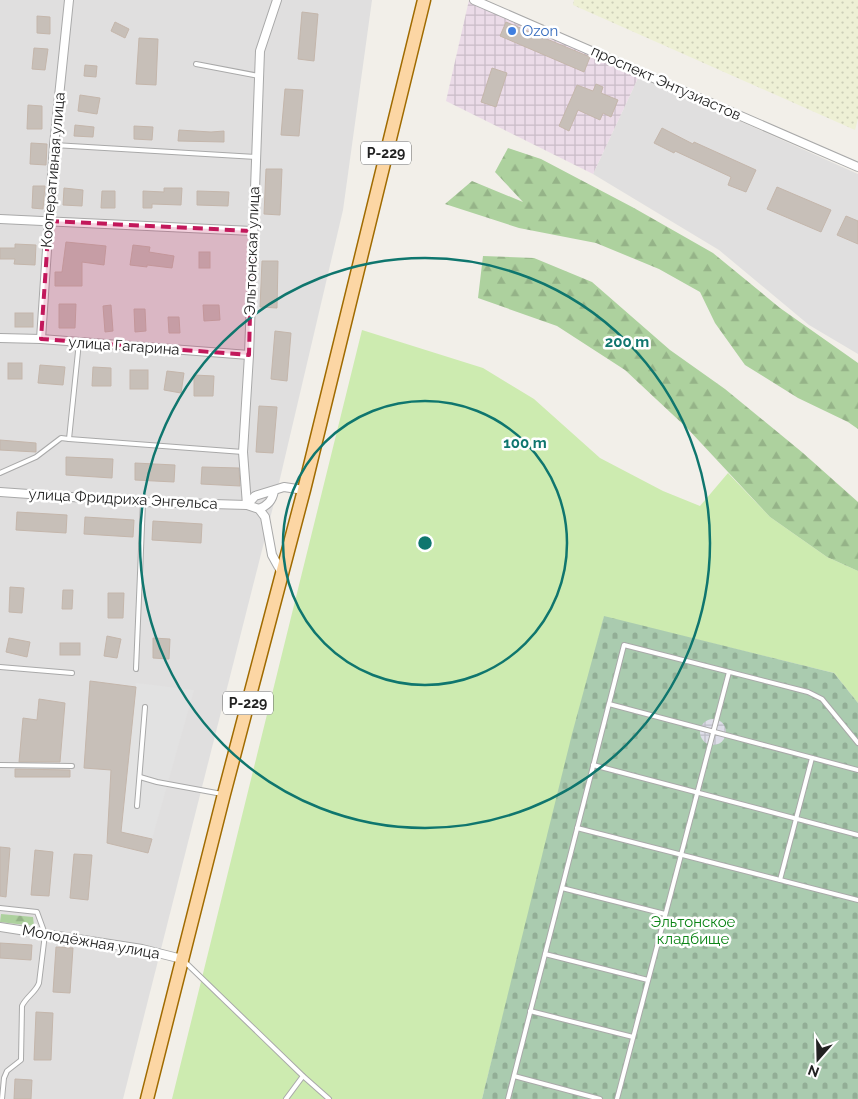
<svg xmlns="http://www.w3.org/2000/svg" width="858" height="1099" font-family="Raleway,sans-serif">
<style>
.residential{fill:#e0dfdf}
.industrial{fill:url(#industrial-grid)}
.farmland{fill:url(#farmland-dots)}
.grass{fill:#cdebb0}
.forest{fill:url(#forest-firs)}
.cemetery{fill:url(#cemetery-stones)}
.parking{fill:#e2e2e2}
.plaza{fill:url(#plaza-grid)}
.building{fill:#c7bfb8;stroke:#c4b6ab}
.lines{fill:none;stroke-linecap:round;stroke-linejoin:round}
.service-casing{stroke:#a9a9a9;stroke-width:6}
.minor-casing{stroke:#a9a9a9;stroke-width:10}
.primary-casing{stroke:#a06b00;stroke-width:15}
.service{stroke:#fff;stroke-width:4}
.minor{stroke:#fff;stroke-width:8}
.primary{stroke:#fcd6a4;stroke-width:12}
.marked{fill:#c2185b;fill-opacity:0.2;stroke:#c2185b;stroke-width:4;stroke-dasharray:10 6;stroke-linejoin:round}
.ring{fill:none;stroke:#0f766e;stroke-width:2.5}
.shop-dot{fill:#3f7fe0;stroke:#fff;stroke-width:2}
.labels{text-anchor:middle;stroke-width:5;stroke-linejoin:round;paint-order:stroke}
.shield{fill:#fff;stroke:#646464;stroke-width:1}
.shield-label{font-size:14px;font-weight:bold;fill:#222}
.shop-label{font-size:15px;fill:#366cbe;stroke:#fff;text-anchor:start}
.street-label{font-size:15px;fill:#222;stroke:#fff}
.park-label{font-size:15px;fill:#0c8416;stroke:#fff}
.centre{fill:#0f766e;stroke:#fff;stroke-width:2.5}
.ring-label{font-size:15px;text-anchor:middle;font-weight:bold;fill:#0f766e;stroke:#fff;stroke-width:5;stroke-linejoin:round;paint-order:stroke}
</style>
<defs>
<pattern id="industrial-grid" width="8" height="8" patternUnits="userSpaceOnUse" patternTransform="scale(1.25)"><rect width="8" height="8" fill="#ebdbe8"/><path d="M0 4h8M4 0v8" fill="none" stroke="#c9bcc7"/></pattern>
<pattern id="farmland-dots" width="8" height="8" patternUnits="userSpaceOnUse" patternTransform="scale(1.25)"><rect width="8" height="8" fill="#eef0d5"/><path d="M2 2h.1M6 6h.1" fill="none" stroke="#ccceb7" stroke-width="1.8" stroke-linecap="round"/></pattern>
<pattern id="forest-firs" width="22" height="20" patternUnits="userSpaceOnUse" patternTransform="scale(1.25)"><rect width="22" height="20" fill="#add19e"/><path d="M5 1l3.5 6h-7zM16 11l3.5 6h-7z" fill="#95b388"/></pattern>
<pattern id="cemetery-stones" width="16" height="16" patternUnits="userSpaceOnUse" patternTransform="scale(1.25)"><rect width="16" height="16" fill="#aacbaf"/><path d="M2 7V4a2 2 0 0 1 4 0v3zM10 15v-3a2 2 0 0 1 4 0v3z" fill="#92ae96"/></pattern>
<pattern id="plaza-grid" width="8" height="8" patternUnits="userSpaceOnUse" patternTransform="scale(1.25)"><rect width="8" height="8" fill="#dddde8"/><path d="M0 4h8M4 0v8" fill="none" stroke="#bdbdc7"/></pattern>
</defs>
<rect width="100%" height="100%" fill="#f2efe9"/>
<g class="residential">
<path d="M0 0H372L343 210 278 487 123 1099H0Z"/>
<path d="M639 76 858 174V354L809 325 719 250 593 174Z"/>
</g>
<path class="industrial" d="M469 0 639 76 593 174 446 101Z"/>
<path class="farmland" d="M574 0H858V119L855 130 573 5Z"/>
<path class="grass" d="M362 330 483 368 534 399 600 458 663 491 700 506 728 473 770 517 827 557 858 571V703L834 673 604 617 482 1099H172Z"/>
<g class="forest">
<path d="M508 148 541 159 634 208 713 253 780 308 858 363V429L848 422 798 398 745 365 715 323 700 292 659 269 596 243 519 228 445 204 472 181 523 202 495 172Z"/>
<path d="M483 256 534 258 592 282 670 350 725 389 803 453 858 502V571L827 557 770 517 687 428 625 370 557 326 478 298Z"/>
<path d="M1 914 33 917 34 926 0 922Z"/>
</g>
<path class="cemetery" d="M604 616 834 673 858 703V1099H482L572 734Z"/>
<path class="parking" d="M136 683 194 690 152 839 121 832Z"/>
<circle class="plaza" cx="713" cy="732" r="13"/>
<g class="building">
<path d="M302 12 318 14 314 61 298 59Z"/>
<path d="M37 16 50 17V34L37 33Z"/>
<path d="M115 22 129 29 125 38 111 31Z"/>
<path d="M506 22 590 57 584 72 500 36Z"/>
<path d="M139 38 158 39 156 85 136 84Z"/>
<path d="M34 48 48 49 45 70 32 69Z"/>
<path d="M85 65 97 66 96 77 84 76Z"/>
<path d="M492 68 507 73 496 107 481 102Z"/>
<path d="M596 84 603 87 601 93 618 100 611 117 603 113 600 120 578 110 569 131 559 126 577 85 593 91Z"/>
<path d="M285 89 303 90 299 136 281 135Z"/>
<path d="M80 95 100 98 97 114 78 111Z"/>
<path d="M28 105 42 106V129H27Z"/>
<path d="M75 125 94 127 93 137 74 136Z"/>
<path d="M134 126 153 127 152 140 134 139Z"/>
<path d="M662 128 693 144 694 142 756 170 746 192 728 185 731 177 675 151 674 153 654 143Z"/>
<path d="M179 130 211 132 224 131V142L178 141Z"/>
<path d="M31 143 47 144 46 165 30 164Z"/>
<path d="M266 169H282L280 215 264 214Z"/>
<path d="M33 186H45L43 209 32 208Z"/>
<path d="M777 187 831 210 821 232 767 209Z"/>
<path d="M64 188 83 190 82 206 63 205Z"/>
<path d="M164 188H182L181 205 152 204V208H143V191L164 192Z"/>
<path d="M102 191H115V208H101Z"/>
<path d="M197 191 229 192 228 206 197 205Z"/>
<path d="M846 216 858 221V244L837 235Z"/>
<path d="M66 242 106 246 104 265 82 262V286H55V272H62Z"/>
<path d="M15 244 36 245 35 265 14 264 15 259H0V248H15Z"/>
<path d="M133 245 150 247 149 252 174 256 172 268 147 265V267L130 265Z"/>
<rect x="199" y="252" width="11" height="16"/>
<path d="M262 261H278L277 308 260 307Z"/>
<path d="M59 304H76L75 328H59Z"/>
<path d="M111 305 113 331 105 332 103 306Z"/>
<path d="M203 305H219L220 320 204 321Z"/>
<path d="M134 309H145L146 331 135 332Z"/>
<rect x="15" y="313" width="18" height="14"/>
<path d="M168 317H179L180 333H169Z"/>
<path d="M275 331 291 333 287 381 271 379Z"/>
<rect x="8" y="363" width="14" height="16"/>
<path d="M40 365 65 367 63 385 38 383Z"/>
<path d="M93 367 111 368V386H92Z"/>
<rect x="130" y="370" width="18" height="19"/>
<path d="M167 371 184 373 181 393 164 390Z"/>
<path d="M194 375 214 376 213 396H194Z"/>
<path d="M259 406 277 407 273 453 256 452Z"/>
<path d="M0 440 36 443V452L0 450Z"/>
<path d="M66 457 113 459 112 478 66 475Z"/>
<path d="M135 463 175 465 174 482 135 480Z"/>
<path d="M202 467 239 468 240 486 201 484Z"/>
<path d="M17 512 67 515 66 533 16 530Z"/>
<path d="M85 517 134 520 133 537 84 534Z"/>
<path d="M153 521 202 524 201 543 152 540Z"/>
<path d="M10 587 24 588 22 613 9 612Z"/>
<path d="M63 590H73L72 609H62Z"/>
<path d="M108 593H124L123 618H108Z"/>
<path d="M107 636 121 639 117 658 104 656Z"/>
<path d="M9 638 30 642 27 657 6 652Z"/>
<path d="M153 638 170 639 169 659 153 658Z"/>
<rect x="60" y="643" width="20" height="12"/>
<path d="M90 681 136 687 121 832 152 839 148 853 107 843 111 770 84 768Z"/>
<path d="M39 699 65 703 60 762H19L23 718 37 720Z"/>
<path d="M15 769 70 770V777H15Z"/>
<path d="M0 847 10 848 6 897 0 896Z"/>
<path d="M35 850 53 852 49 896 31 895Z"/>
<path d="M74 854 92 855 88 900 70 898Z"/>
<path d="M0 943 32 945 31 960 0 958Z"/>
<path d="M56 947 73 948 70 993 53 992Z"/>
<path d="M36 1012 53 1013 51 1060H34Z"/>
<path d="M15 1079 32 1080 31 1099H14Z"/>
</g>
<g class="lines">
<defs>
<g id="service">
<path d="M196 64 259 76"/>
<path d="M54 145 256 157"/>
<path d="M69 439 243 452"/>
<path d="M0 473 36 457 61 438 69 439 79 342"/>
<path d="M0 667 72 673"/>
<path d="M136 669 143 502"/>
<path d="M609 704 858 770"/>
<path d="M0 765 72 766"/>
<path d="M593 765 858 835"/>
<path d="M140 777 157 782 222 794"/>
<path d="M137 806 145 707"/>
<path d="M577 828 858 900"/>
<path d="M780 880 812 758"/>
<path d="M562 888 665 914"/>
<path d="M0 908 37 912 45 934 39 983C36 992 26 997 22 1006L21 1060 7 1071 4 1078 2 1099"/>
<path d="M545 954 648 980"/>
<path d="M184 961 303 1076 329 1099"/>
<path d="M530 1011 633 1037"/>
<path d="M514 1076 600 1099"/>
<path d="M286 1099 303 1076"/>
<path d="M508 1099 624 645 808 692 822 699 858 743"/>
<path d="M617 1099 729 672"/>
</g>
<g id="minor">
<path d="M277 0 260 51 249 355 243 452 247 505 259 509 265 517 272 555 282 573"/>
<path d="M474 0 858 167"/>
<path d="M0 219 252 231"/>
<path d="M0 338 41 339 249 355"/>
<path d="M41 339 54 145 69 0"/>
<path d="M0 492 143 502 247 505 255 496 284 487 304 490"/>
<path d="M259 509C268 505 272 501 274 491"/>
<path d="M0 927 142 949 182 959"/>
</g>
<path id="primary" d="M147 1099 224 794 304 490 424 0"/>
</defs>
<use href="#service" class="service-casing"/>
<use href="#minor" class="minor-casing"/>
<use href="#primary" class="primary-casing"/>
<use href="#service" class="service"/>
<use href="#minor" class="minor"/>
<use href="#primary" class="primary"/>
</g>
<path class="marked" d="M49 221 252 231 249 355 41 339Z"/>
<g class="ring">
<circle cx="425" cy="543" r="142"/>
<circle cx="425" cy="543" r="285"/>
</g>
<circle class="shop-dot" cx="512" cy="31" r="5"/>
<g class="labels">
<g class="shield">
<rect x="361" y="141.5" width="50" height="23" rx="4"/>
<rect x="223" y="691.5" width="50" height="23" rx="4"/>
</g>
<g class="shield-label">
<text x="386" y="158">Р-229</text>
<text x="248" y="708">Р-229</text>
</g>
<g class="shop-label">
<text x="522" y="36">Ozon</text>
</g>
<g class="street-label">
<text transform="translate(666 83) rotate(24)" y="5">проспект Энтузиастов</text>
<text transform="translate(53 170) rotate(-85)" y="5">Кооперативная улица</text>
<text transform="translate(252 251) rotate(-88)" y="5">Эльтонская улица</text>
<text transform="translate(124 346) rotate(4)" y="5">улица Гагарина</text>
<text transform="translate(123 499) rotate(3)" y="5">улица Фридриха Энгельса</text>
<text transform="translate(91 942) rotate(10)" y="5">Молодёжная улица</text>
</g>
<g class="park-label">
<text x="693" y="927">Эльтонское<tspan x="693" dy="17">кладбище</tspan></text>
</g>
</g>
<circle cx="425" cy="543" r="8" class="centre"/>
<g class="ring-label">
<text x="627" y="347">200 m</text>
<text x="525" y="448">100 m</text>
</g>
<g transform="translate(818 1059) rotate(200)" stroke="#ffffff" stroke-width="4" paint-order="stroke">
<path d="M0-4L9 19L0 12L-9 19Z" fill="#222222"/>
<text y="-8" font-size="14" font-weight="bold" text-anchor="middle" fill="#222222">N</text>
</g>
</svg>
